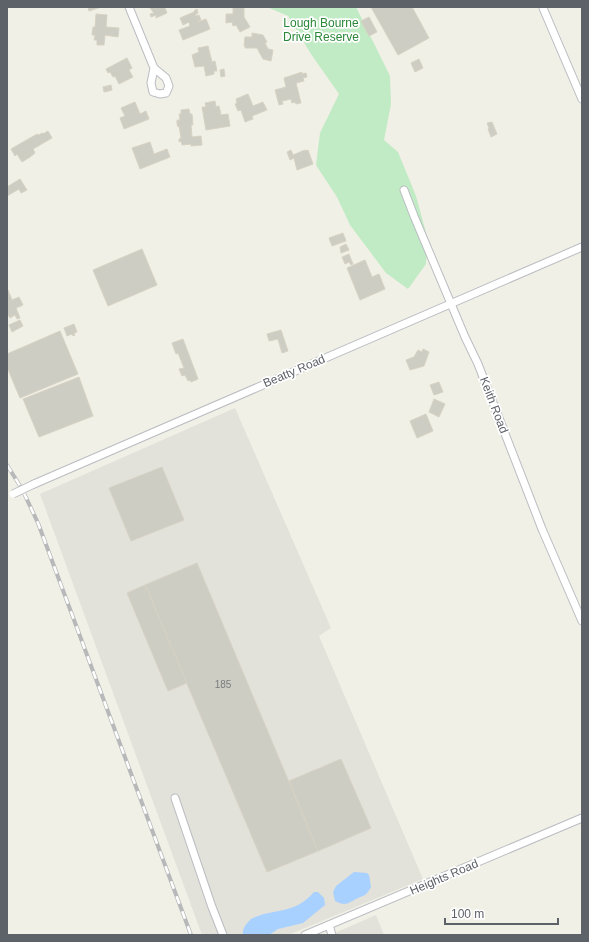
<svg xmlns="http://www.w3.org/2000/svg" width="589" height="942" font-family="Arial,sans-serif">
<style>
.industrial{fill:#e2e1da}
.green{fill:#c0ebc4}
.water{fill:#a8d1ff}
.building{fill:#cecdc4;stroke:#d7d2c3}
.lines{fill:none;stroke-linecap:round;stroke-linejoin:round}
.minor-casing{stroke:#babdc2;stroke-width:9}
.minor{stroke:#fff;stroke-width:7}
.rail-casing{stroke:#b7b8b9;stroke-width:4}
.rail{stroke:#fff;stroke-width:2.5;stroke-dasharray:8;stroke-linecap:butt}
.minor-bridge-casing{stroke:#babdc2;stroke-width:9;stroke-linecap:butt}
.minor-bridge{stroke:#fff;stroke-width:7}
.labels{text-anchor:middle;stroke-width:3.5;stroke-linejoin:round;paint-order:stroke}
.number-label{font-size:10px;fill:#797c7f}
.park-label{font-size:12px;fill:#2c8739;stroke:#fff}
.street-label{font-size:12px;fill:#5d6168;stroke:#fff}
</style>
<rect width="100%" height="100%" fill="#f1f0e6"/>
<g class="industrial">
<path d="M235 408 331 628 319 636 423 879 288 935H202L40 494Z"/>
<path d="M376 915 384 935H330Z"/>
</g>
<path class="green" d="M267 7H356L390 76 391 104 384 140 398 152 416 196 428 240 426 264 408 289 386 273 350 225 337 197 316 165 320 133 339 94 311 54 288 16Z"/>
<g class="water">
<path d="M354 872 367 873 369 875 371 887C365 897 366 894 356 899 347 904 345 906 335 901L333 892 336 886Z"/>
<path d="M314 892H318L324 898 325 905 303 923 278 929 269 935H243C242 928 247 923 251 919 275 907 293 916 314 892Z"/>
</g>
<g class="building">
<path d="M88 7H101L89 11Z"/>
<path d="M152 7H166L165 8 167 13 156 18V15L151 17 150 14 154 13 150 8Z"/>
<path d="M233 7H244V17L250 27 240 32 236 25 233 26 232 22 226 23V14H233Z"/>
<path d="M371 7H412L429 38 398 55Z"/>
<path d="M197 9 198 13 195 15 196 16 199 15 201 20 198 21V22L206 19 210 29 183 40 179 30 190 26 189 22 183 25 180 18 194 12V11Z"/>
<path d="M96 14 107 15 106 27 119 28 118 37 105 35 104 45H97V40H94L95 35H92L93 27H95Z"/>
<path d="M369 17 377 32 369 36 361 21Z"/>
<path d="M252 33 263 35 267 42 265 43 268 49 273 50 271 61 263 59 257 48H245V46H244L245 37H252Z"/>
<path d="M208 46 212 62 215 61 217 71H214V74L206 76 204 66 195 67 192 55 199 52 198 48Z"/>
<path d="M127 58 132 68 129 70 133 77 119 84 115 76 113 77 110 72 108 73 106 69Z"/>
<path d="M419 59 423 68 415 72 411 63Z"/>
<path d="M224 69 225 76 221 77 220 70Z"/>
<path d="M302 72V74L306 73 307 77 303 78 304 81 296 83 301 103 296 104 295 102 292 103 291 99 282 101 283 104 279 105 275 90 286 87 284 78Z"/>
<path d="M111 85 112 90 109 91 107 86Z"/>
<path d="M107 86 109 91 104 92 103 87Z"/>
<path d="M248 94 253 106 263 102 267 110 252 116 253 119 245 122 241 110 238 111 235 104 237 103 236 99Z"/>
<path d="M215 101 216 107 219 106 221 115 228 114 230 126 206 130 202 107H206L205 103Z"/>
<path d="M135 102 140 114 146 111 149 119 124 129 120 118 125 116 121 108Z"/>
<path d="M189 109 190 114H192L193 125H191L192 137 201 136 202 145 191 146V144L182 145 181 141 179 142V139L181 138 179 126 178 127 177 124V120H180L179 114H181V110Z"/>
<path d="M492 122 497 134 491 137 488 129 489 128 487 123Z"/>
<path d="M48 131 52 138 33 149 35 153 30 157 22 162 17 154 15 156 11 149 37 134 38 135 43 133V134Z"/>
<path d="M150 142 154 154 167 149 170 157 140 169 132 148Z"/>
<path d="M291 150 293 155 305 150V151L308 150 313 164 297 170 294 158 290 160 287 152Z"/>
<path d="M20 179 27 190 21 193 19 189 7 196V187Z"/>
<path d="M343 233 346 241 332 246 329 238Z"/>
<path d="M346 244 349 250 341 253 340 247Z"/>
<path d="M142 249 157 285 108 306 93 270Z"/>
<path d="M349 254 353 264 351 265 349 262 345 264 342 257Z"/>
<path d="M365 260 372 277 379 274 385 289 360 300 347 268Z"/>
<path d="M8 290 12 300 19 297 23 305 16 308 20 318 17 319 15 315 10 318 7 313Z"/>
<path d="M20 320 23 326 12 332 9 325Z"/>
<path d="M74 324 77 332 74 333 75 335 73 336 72 334 67 336 64 328Z"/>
<path d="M281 330 288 351 282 353 278 339 269 341 267 334Z"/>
<path d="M60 331 78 374 20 398 7 367V354Z"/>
<path d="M183 339 198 379 191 382 190 380 188 381 185 375 182 376 179 369 184 368 178 353 176 354 172 343Z"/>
<path d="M423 349 429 352 424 366 410 370 406 360 414 357 418 350 422 352Z"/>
<path d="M79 377 93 416 39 437 23 399Z"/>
<path d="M439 382 443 392 434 395 430 385Z"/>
<path d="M434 399 445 404 439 417 429 412Z"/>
<path d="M426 414 433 431 417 438 410 421Z"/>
<path d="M162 467 184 520 131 541 109 488Z"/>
<path d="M197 563 318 851 267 872 145 585Z"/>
<path d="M145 585 187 683 168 691 127 593Z"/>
<path d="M341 759 371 828 318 851 289 781Z"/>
</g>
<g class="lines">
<defs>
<g id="minor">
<path d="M129 7 154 68 166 78 169 86 166 93 160 94 153 92 151 83 154 68"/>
<path d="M543 8 582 99"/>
<path d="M404 190 414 216 465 337 478 364 542 529 582 621"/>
<path d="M34 484 582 247"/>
<path d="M175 798 212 907 223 935"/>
<path d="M329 925 332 935"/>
<path d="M305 935 582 818"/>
</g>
</defs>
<use href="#minor" class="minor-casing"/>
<use href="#minor" class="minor"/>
<defs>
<path id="rail" d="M7 465 22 489 38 523 191 935"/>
</defs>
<use href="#rail" class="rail-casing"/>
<use href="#rail" class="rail"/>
<defs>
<path id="minor-bridge" d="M13 494 34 484"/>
</defs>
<use href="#minor-bridge" class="minor-bridge-casing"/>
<use href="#minor-bridge" class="minor-bridge"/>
</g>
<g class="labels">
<g class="number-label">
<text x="223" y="688">185</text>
</g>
<g class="park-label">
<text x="321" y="27">Lough Bourne<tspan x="321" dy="14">Drive Reserve</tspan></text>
</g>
<g class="street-label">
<text transform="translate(294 371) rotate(-23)" y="4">Beatty Road</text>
<text transform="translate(494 405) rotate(69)" y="4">Keith Road</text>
<text transform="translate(444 877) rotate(-23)" y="4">Heights Road</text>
</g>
</g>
<rect width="589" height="942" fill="none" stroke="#5d6168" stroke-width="16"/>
<path d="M445 918v6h113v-6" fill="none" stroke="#5d6168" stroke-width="2"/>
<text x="451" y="918" font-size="12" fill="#5d6168" stroke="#ffffff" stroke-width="3" paint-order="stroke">100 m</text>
</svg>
